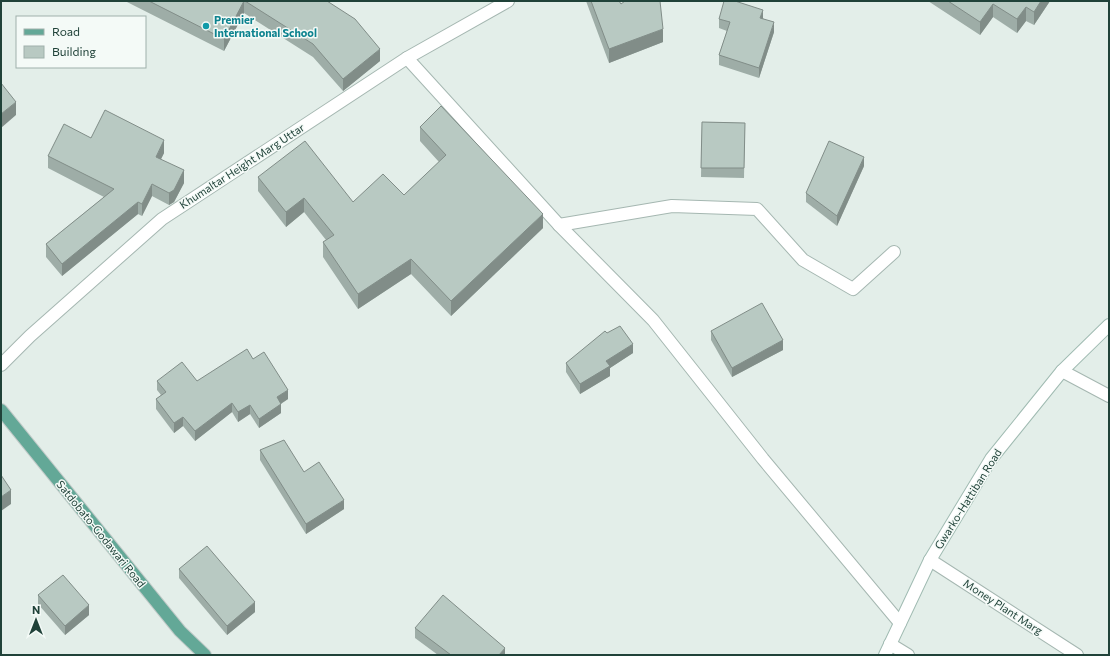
<svg xmlns="http://www.w3.org/2000/svg" width="1110" height="656" font-family="Commissioner,sans-serif">
<style>
.lines{fill:none;stroke-linecap:round;stroke-linejoin:round}
.minor-casing{stroke:#a5b7b1;stroke-width:14}
.secondary-casing{stroke:#a0bbb2;stroke-width:14}
.primary-casing{stroke:#c1cac8;stroke-width:14}
.minor{stroke:#fff;stroke-width:12}
.secondary{stroke:#fff;stroke-width:12}
.primary{stroke:#63a897;stroke-width:12}
.wall{fill:#9eada7}
.shaded-wall{fill:#818d88}
.building{fill:#b8c9c2;stroke:#818d88}
.culture-dot{fill:#0f9aa8;stroke:#f4faf7;stroke-width:1.5}
.labels{text-anchor:middle;stroke-width:3;stroke-linejoin:round;paint-order:stroke}
.culture-label{font-size:11px;font-weight:bold;fill:#0d838f;stroke:#f4faf7;text-anchor:start}
.street-label{font-size:11px;fill:#204239;stroke:#f4faf7}
</style>
<rect width="100%" height="100%" fill="#e3eee9"/>
<g class="lines">
<defs>
<g id="minor">
<path d="M407 58 559 225 653 320 763 459 900 623"/>
<path d="M559 225 672 206 757 209 803 260 853 289 894 252"/>
<path d="M1 365 30 336 162 219 407 58 508 1"/>
<path d="M1062 371 1109 396"/>
<path d="M930 560 1077 655"/>
<path d="M890 644 908 655"/>
</g>
<path id="secondary" d="M885 655 930 560 991 459 1062 371 1109 325"/>
<path id="primary" d="M1 410 180 631 205 655"/>
</defs>
<use href="#minor" class="minor-casing"/>
<use href="#secondary" class="secondary-casing"/>
<use href="#primary" class="primary-casing"/>
<use href="#minor" class="minor"/>
<use href="#secondary" class="secondary"/>
<use href="#primary" class="primary"/>
</g>
<g class="wall">
<path d="M125 1H327L380 61 343 91 313 57 244 13 224 51Z"/>
<path d="M586 1H619L621 4 663 42 609 63Z"/>
<path d="M928 1H1050L1034 25 1026 21 1017 33 993 17 980 35Z"/>
<path d="M763 18 774 32 759 78 719 65V55L727 31 719 28V19Z"/>
<path d="M702 122 745 123 744 178 701 177Z"/>
<path d="M420 127 543 228 451 316 411 274 358 309 323 257V242L326 240 304 212 286 227 258 191V177L353 202 404 195 439 162 420 141Z"/>
<path d="M164 153 161 159 184 183 174 202 169 205 152 196 142 216 138 214 62 276 46 257V244L104 197 48 168V156Z"/>
<path d="M864 166 837 226 806 202V193Z"/>
<path d="M711 331 783 350 732 377 711 340Z"/>
<path d="M607 333 633 353 610 368V376L580 394 566 372V363Z"/>
<path d="M253 359 288 399 281 404V413L259 428 250 414 238 422 232 412 195 441 183 426 174 433 156 409V399L161 395 157 390V381H197Z"/>
<path d="M260 450 344 509 306 534 260 460Z"/>
<path d="M179 569 255 612 227 635 179 578Z"/>
<path d="M38 595 89 615 65 635 38 604Z"/>
<path d="M415 628 505 655H438L415 638Z"/>
</g>
<g class="shaded-wall">
<path d="M244 1V13L224 51V39Z"/>
<path d="M1041 1H1050L1034 25V12Z"/>
<path d="M993 4V17L980 35V22Z"/>
<path d="M1026 7V21L1017 33V19Z"/>
<path d="M763 10V20L760 18Z"/>
<path d="M774 22V32L759 78V68Z"/>
<path d="M663 29V42L609 63V49Z"/>
<path d="M380 49V61L343 91V79Z"/>
<path d="M16 102V115L1 128V114Z"/>
<path d="M164 140V153L156 169V157Z"/>
<path d="M864 157V166L837 226V216Z"/>
<path d="M184 170V183L174 202 169 205V193Z"/>
<path d="M152 184V196L142 216V204Z"/>
<path d="M304 198V212L286 227V212Z"/>
<path d="M138 202V214L62 276V264Z"/>
<path d="M543 214V228L451 316V301Z"/>
<path d="M411 259V274L358 309V294Z"/>
<path d="M783 340V350L732 377V368Z"/>
<path d="M633 344V353L610 368V376L580 394V384L606 361Z"/>
<path d="M288 390V399L277 406V397Z"/>
<path d="M232 403V412L195 441V431Z"/>
<path d="M281 404V413L259 428V419Z"/>
<path d="M250 405V414L238 422V412Z"/>
<path d="M183 417V426L174 433V423Z"/>
<path d="M11 490V504L1 511V497Z"/>
<path d="M344 500V509L306 534V524Z"/>
<path d="M255 602V612L227 635V626Z"/>
<path d="M89 605V615L65 635V626Z"/>
<path d="M505 648V655H499Z"/>
</g>
<g class="building">
<path d="M149 1H244L224 39Z"/>
<path d="M245 1H327L355 19 380 49 343 79 313 44Z"/>
<path d="M591 1H619L621 4 625 1H660L663 29 609 49Z"/>
<path d="M724 1H735L763 10 760 18 774 22 759 68 719 55 730 22 719 19Z"/>
<path d="M948 1H1041L1034 12 1026 7 1017 19 993 4 980 22Z"/>
<path d="M1 83 16 102 1 114Z"/>
<path d="M441 106 543 214 451 301 411 259 358 294 323 242 334 235 304 198 286 212 258 177 305 141 353 202 383 174 404 195 446 155 420 127Z"/>
<path d="M105 110 164 140 156 157 184 170 174 190 169 193 152 184 142 204 138 202 62 264 46 244 114 189 48 156 64 124 91 138Z"/>
<path d="M702 122 745 123 744 168H701Z"/>
<path d="M829 141 864 157 837 216 806 193Z"/>
<path d="M762 303 783 340 732 368 711 331Z"/>
<path d="M620 326 633 344 606 361 610 366 580 384 566 363 605 331 607 333Z"/>
<path d="M247 349 253 359 264 352 288 390 277 397 281 404 259 419 250 405 238 412 232 403 195 431 183 417 174 423 156 399 166 392 157 381 182 362 197 381Z"/>
<path d="M284 440 304 472 319 462 344 500 306 524 260 450Z"/>
<path d="M1 475 11 490 1 497Z"/>
<path d="M207 546 255 602 227 626 179 569Z"/>
<path d="M63 575 89 605 65 626 38 595Z"/>
<path d="M443 595 505 648 499 655H451L415 628Z"/>
</g>
<circle class="culture-dot" cx="206" cy="26" r="4"/>
<g class="labels">
<g class="culture-label">
<text x="214" y="24">Premier<tspan x="214" dy="13">International School</tspan></text>
</g>
<g class="street-label">
<text transform="translate(242 166) rotate(-33)" y="4">Khumaltar Height Marg Uttar</text>
<text transform="translate(968 499) rotate(-58)" y="4">Gwarko-Hattiban Road</text>
<text transform="translate(101 534) rotate(51)" y="4">Satdobato-Godawari Road</text>
<text transform="translate(1003 607) rotate(33)" y="4">Money Plant Marg</text>
</g>
</g>
<rect width="1110" height="656" fill="none" stroke="#204239" stroke-width="4"/>
<rect x="16" y="16" width="130" height="52" fill="#f4faf7" stroke="#9fb0ab"/>
<rect x="24" y="29" width="20" height="6" fill="#63a897" stroke="#9fb0ab"/>
<text x="52" y="36" font-size="12" fill="#204239">Road</text>
<rect x="24" y="46" width="20" height="12" fill="#b8c9c2" stroke="#9fb0ab"/>
<text x="52" y="56" font-size="12" fill="#204239">Building</text>
<g transform="translate(36 620)" stroke="#f4faf7" stroke-width="3" paint-order="stroke">
<path d="M0-3L7 15L0 10L-7 15Z" fill="#204239"/>
<text y="-6" font-size="11" font-weight="bold" text-anchor="middle" fill="#204239">N</text>
</g>
</svg>
